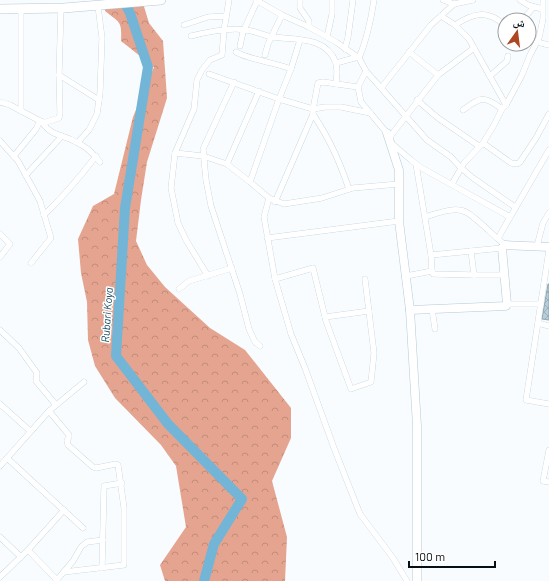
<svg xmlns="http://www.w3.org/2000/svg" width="549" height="581" font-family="Barlow,'Noto Naskh Arabic',sans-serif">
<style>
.forest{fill:url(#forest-crowns)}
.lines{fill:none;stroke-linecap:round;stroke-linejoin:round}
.river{stroke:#73b5d6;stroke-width:10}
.building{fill:url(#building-cross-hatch);stroke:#91a7b3}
.street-casing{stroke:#b3cad6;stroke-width:6}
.secondary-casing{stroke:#b3cad6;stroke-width:9}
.primary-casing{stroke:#b3cad6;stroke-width:10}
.street{stroke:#fff;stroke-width:5.5}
.secondary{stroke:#fff;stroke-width:8}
.primary{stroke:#fff;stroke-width:9}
.labels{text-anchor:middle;stroke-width:3;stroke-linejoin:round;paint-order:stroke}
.water-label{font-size:11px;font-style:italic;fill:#0f475e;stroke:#fff}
</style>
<defs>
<pattern id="forest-crowns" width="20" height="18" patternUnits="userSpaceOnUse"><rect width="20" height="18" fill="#e5a48f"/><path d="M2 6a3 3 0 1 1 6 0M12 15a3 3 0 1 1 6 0" fill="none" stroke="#c38c7a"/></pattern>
<pattern id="building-cross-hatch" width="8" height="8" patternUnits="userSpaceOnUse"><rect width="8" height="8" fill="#b6cdda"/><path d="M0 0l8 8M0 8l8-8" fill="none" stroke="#9bafba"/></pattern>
</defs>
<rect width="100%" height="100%" fill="#f8fcff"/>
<path class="forest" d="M105 0H142L149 23 163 41 167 98 147 162 141 200 136 241 147 265 165 287 210 328 245 350 291 408V438L272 481 287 537 285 581H165L160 565 186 527 176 466 161 445 115 398 95 366 88 340 87 302 81 273 78 239 93 206 114 194 133 117 154 67 121 41C122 21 120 23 105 11Z"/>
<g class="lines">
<path class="river" d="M123 0 130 13 148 67 125 208 116 356 168 424 242 499 214 544 204 581"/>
</g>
<path class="building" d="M548 284H549V320L542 319Z"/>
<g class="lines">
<defs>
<g id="street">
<path d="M256 0 282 15 309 27 336 42 359 58 366 71 358 87 361 102 387 133"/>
<path d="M300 0V8L309 21V27"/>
<path d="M443 0 454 4"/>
<path d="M520 0 528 5 542 9"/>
<path d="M21 8V111"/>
<path d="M441 16 455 25 469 39 506 105"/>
<path d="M524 18 534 7"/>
<path d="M184 25 208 17 226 16"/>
<path d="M455 25C473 13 488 9 505 26"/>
<path d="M191 36C207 32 230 27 246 30 255 31 263 35 272 37 296 40 326 36 336 63L358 57"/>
<path d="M327 37 332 14V0"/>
<path d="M537 42 549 45"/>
<path d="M240 46 243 32 257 1"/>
<path d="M345 49 348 37 353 0"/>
<path d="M236 52C253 61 274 62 291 69"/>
<path d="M409 52 438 75"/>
<path d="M265 55 268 44 282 15"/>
<path d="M359 58C367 39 371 20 374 0"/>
<path d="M366 71 427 140 451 157 461 168 473 178 515 207"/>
<path d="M209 74 279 99 313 109 325 107H341L370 113"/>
<path d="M59 75 99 100"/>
<path d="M490 76 507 61 508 56"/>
<path d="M234 82 203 149 206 180 211 206 240 294 249 329 255 342 260 346"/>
<path d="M336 84 337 72 336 63"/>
<path d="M381 88 431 25 454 4 473 0"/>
<path d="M417 100 438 118 479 146"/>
<path d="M0 102 10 105 42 122H46L59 118 60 113 59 75 61 8"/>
<path d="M463 110C481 97 483 95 502 109"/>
<path d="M313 114C330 140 339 160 349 189"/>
<path d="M42 122C52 137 62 134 76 142 85 146 94 154 100 162"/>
<path d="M389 138 438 75 474 48"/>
<path d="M0 141 18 161 40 201 51 238 31 263"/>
<path d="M78 142 89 130 97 114 100 93 102 38 98 6"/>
<path d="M390 142 411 160 420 167 510 217"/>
<path d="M483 143 511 163 517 164 520 162 536 138 549 114"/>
<path d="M175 153 203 156 227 164 250 182 269 198 284 204 322 198 353 188 399 184"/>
<path d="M14 156 36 129 40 121"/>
<path d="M227 164 259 91"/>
<path d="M416 164 431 255 432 271 433 274 474 275H505"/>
<path d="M26 175 62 136"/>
<path d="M250 182 279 99 291 69 300 40"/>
<path d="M452 184 464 163 483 143 494 125 502 109 506 105 522 75 530 55 539 38 543 19V0"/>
<path d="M269 198 264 217 275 279 291 334 305 368 334 448 360 514 393 558 407 581"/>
<path d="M275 202 313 114V109L318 83 323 82 358 87"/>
<path d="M44 215C63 197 80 177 96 156"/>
<path d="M425 217C436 214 454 206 466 212 474 216 490 232 498 239"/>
<path d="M0 234 10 244 0 257"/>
<path d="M267 238 399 221"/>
<path d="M505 245 498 239 502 231 549 150"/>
<path d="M537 246 543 223 549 213"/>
<path d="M549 250 526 400 549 404"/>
<path d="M471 251 474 275"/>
<path d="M431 255 502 248"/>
<path d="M208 276 186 240 178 223 171 188 175 153 194 109 197 80 202 70 210 60 222 55 224 30 229 0"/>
<path d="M406 276 432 271"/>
<path d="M275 279 313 268 326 321 351 389 371 382 374 353 365 279"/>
<path d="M179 289 189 281 232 268"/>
<path d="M507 304H541"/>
<path d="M432 309 435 329"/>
<path d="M325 317 369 311"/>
<path d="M538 323 549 326"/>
<path d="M0 330 19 348 37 373 36 381 56 405"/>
<path d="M0 404 30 431"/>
<path d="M49 411 69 435V437L67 441 68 445 93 467 96 468 116 464 118 465 124 508V565L64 572"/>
<path d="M549 450 543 481 549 482"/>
<path d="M7 458 83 528"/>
<path d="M0 466 49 411 84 382"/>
<path d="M0 537 21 557"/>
<path d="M28 550 56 579"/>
<path d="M102 568 104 486 122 483"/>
<path d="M0 577 28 550 64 510"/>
<path d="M56 581 73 561 81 547 87 542 103 540"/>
</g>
<g id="secondary">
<path d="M387 133 399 170V221L410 310 417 426V581"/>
<path d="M410 310 506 306 507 304 502 248 505 245 549 247"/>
</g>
<path id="primary" d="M0 9 64 8 161 0"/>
</defs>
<use href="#street" class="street-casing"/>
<use href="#secondary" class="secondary-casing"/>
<use href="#primary" class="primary-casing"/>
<use href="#street" class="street"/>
<use href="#secondary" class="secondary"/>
<use href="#primary" class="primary"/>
</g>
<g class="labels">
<g class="water-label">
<text transform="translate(107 315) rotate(-86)" y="4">Rubari Koya</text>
</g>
</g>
<g transform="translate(517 32) rotate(14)"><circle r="19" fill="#ffffff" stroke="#9c9fa1"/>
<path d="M0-3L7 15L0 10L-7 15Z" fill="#ae4721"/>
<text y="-6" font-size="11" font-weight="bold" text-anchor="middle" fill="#080f14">ش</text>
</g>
<path d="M409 561v6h86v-6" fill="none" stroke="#080f14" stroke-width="2"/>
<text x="415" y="561" font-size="12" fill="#080f14" stroke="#ffffff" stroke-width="3" paint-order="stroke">100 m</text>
</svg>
